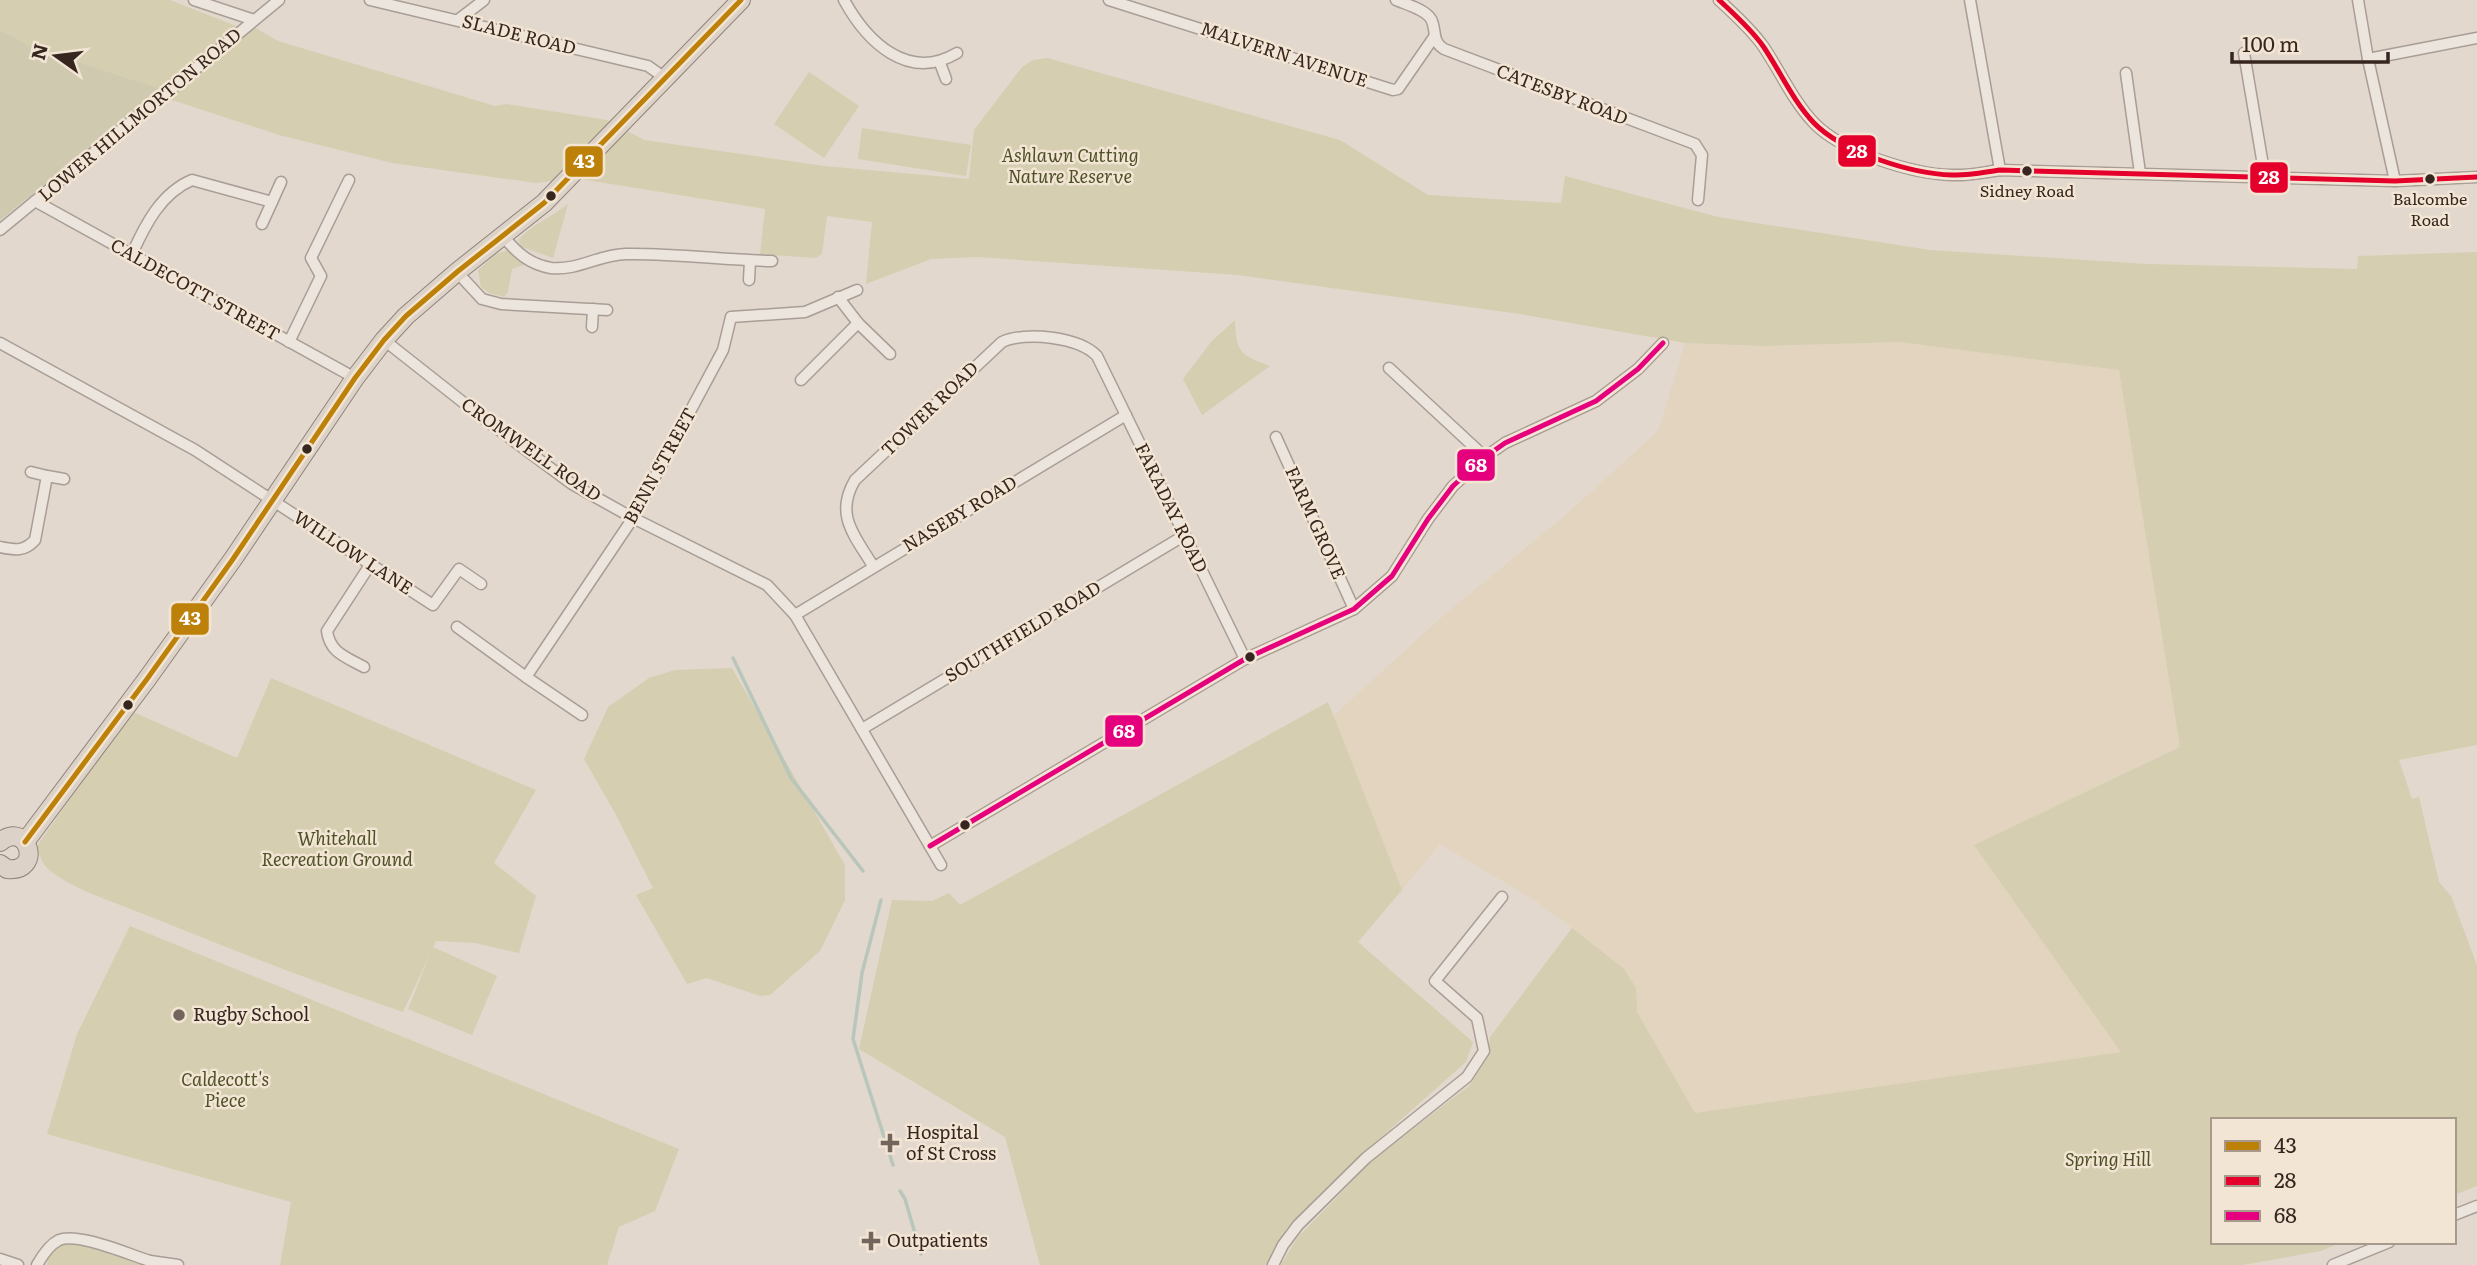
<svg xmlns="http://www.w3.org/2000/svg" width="2477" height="1265" font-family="Literata,serif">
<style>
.farmland{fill:#e2d4be}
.green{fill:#d5ceb0}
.cemetery{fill:#cfc9b0}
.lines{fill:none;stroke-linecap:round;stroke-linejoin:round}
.stream{stroke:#b8c6bb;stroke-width:3.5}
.minor-casing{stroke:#a89e96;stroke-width:13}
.trunk-casing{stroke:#8e847d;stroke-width:20}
.minor{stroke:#ece5de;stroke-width:10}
.trunk{stroke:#dcd2c7;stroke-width:18}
.bus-1-casing{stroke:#f3e5d4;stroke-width:10}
.bus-2-casing{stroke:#f3e5d4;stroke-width:10}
.bus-3-casing{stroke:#f3e5d4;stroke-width:10}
.bus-1{stroke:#bd8009;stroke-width:5}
.bus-2{stroke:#e4002b;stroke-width:5}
.bus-3{stroke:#e5007d;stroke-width:5}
.bus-dot{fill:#36261f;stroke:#f3e5d4;stroke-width:2.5}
.poi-dot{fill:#73645c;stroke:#f3e5d4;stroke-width:2.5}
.labels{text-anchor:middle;stroke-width:5;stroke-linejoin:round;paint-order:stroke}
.bus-label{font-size:16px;fill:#36261f;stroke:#f3e5d4}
.street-label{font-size:18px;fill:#36261f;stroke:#f3e5d4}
.park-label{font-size:18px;font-style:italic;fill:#4e5127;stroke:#f3e5d4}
.poi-label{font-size:18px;fill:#36261f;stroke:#f3e5d4;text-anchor:start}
.line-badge{stroke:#f3e5d4;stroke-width:2.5}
.badge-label{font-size:19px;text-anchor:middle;font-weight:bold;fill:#fff}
</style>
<rect width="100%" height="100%" fill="#e3d8cd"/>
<path class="farmland" d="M1899 342 2119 370 2180 747 1974 845 2122 1052 1695 1113 1637 1012 1636 988 1623 969 1572 928 1536 901 1440 844 1402 890 1333 716 1444 615 1561 519 1655 434 1661 423 1685 343 1764 346Z"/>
<g class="green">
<path d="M0 0H170L249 31 254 27 278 41 495 106 507 104 607 120 644 140 824 166 969 179 974 130 1022 67 1033 60 1047 58 1340 140 1428 195 1561 203 1565 176 1718 217 1930 250 2147 264 2357 269 2358 256 2477 252V745L2399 760 2412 799 2419 797 2439 882 2451 896 2477 965V1186L2454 1195V1120H2213V1242H2342L2321 1251 2243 1265H1281L1297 1238 1375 1158 1470 1085 1488 1057 1490 1037 1572 928 1624 969 1636 988 1637 1012 1695 1113 2121 1052 1974 845 2180 747 2119 370 1899 342 1764 346 1685 343 1520 314 1238 275 977 257 931 259 866 284 872 222 827 216 822 254 816 258 760 254 765 209 574 178 536 183 392 163 279 135 169 99 162 90 32 47 0 30Z"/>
<path d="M809 72 859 106 824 158 774 124Z"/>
<path d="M862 128 971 145 966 176 858 159Z"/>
<path d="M568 204 553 258 522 247 518 240C532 224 552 217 568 204Z"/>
<path d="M508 250 526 264 512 269 508 292 504 297 489 293 481 287 478 270 496 254Z"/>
<path d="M1235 320C1236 353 1240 355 1270 366L1202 415 1183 379 1211 342Z"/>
<path d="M732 668 845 865V900L820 951 770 995 760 996 707 978 687 984 636 895 653 888 615 813 584 759 608 707 649 678 675 670Z"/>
<path d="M271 678 536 790 494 863 536 896 519 953 475 943 436 941 433 947 497 976 472 1035 408 1009 431 952 403 1012C318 983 234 951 151 917 122 905 77 891 53 873 43 866 40 858 37 846L131 711 237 758Z"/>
<path d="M1328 702 1402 890 1358 942 1473 1042 1466 1062 1360 1156 1286 1229 1267 1265H1040L1005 1137 859 1049 892 900 932 901 949 893 960 905Z"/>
<path d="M130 926 679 1149 655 1211 619 1227 607 1265H280L291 1202 47 1134 77 1034Z"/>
<path d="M65 1236 149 1265H47L48 1255Z"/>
</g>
<path class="cemetery" d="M0 30 32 47 163 90 0 220Z"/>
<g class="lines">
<g class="stream">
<path d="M733 658 791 778 863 871"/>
<path d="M881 900 862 973 853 1039 893 1165"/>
<path d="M900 1191 905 1199 921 1254"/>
</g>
<defs>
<g id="minor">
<path d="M194 0 254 20"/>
<path d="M370 0 648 66 665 78"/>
<path d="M844 0C867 42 908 82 957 53"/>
<path d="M1109 0 1393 90 1398 89 1434 37"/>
<path d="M1396 0C1405 4 1425 9 1431 19 1437 30 1431 41 1444 49L1695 144 1702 155 1698 200"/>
<path d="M1719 0C1735 15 1751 29 1763 46 1780 71 1793 101 1814 123 1842 152 1912 174 1952 175 1968 176 1985 172 2000 170L2395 181 2477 177"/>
<path d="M1970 0 2000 170"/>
<path d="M2358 0 2368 59 2395 181"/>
<path d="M458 20 484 0"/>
<path d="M2244 53 2265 177"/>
<path d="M2368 59 2477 38"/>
<path d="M940 63 946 79"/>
<path d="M2126 73 2140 173"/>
<path d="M35 201 355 378"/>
<path d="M262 224 272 202"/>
<path d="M0 230 279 0"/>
<path d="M503 236C517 253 529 264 551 268 577 271 601 254 626 254 674 253 723 260 772 261"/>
<path d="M132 254C145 225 161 193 192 180L272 202 281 182"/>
<path d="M457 272 482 299 501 304 607 310"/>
<path d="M749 280 750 261"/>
<path d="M838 297 858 323 890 354"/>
<path d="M592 327 593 309"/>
<path d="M384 340 483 418 572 484 633 518 767 585 795 615 941 865"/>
<path d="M289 342 321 276 311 258 349 180"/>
<path d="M0 343 195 450 433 605 459 569 481 584"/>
<path d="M1389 368 1485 457"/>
<path d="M801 380 858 323"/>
<path d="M1276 437 1354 609"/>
<path d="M47 476 64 479"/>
<path d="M0 547C15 550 24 552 35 540L47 476 31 472"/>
<path d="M873 566C855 536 834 515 855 480L1002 342C1025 331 1079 337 1097 356L1245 659"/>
<path d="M795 615 1126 415"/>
<path d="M457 627 526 677 633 518 723 350 731 317 805 312 857 290"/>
<path d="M364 667C346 657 330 653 327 631L370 565"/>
<path d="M526 677 582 715"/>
<path d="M862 729 1185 535"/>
<path d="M930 846 1245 659 1354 609 1392 576 1428 519 1453 486 1485 457 1505 443 1596 401 1638 369 1663 343"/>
<path d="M2454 1215 2477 1206"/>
<path d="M0 1259 18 1265"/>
<path d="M150 1261 178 1265"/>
<path d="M37 1265C42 1256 49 1245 59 1240 78 1232 130 1255 150 1261L153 1265"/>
<path d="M1273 1265 1283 1245 1298 1225 1366 1158 1467 1077 1484 1051 1477 1018 1435 981 1502 897"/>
<path d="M2333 1265 2389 1242"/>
</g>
<g id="trunk">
<path d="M0 842C28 819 44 873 7 869L0 864"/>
<path d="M25 842 147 679 233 559 355 378 384 340 406 316 457 272 544 203 741 0"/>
</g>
</defs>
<use href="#minor" class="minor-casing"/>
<use href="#trunk" class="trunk-casing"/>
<use href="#minor" class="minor"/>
<use href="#trunk" class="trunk"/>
<defs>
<path id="bus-1" d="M25 842 147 679 233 559 355 378 384 340 406 316 457 272 544 203 741 0"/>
<path id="bus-2" d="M1719 0C1735 15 1751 29 1763 46 1780 71 1793 101 1814 123 1842 152 1912 174 1952 175 1968 176 1985 172 2000 170L2395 181 2477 177"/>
<path id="bus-3" d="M930 846 1245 659 1354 609 1392 576 1428 519 1453 486 1485 457 1505 443 1596 401 1638 369 1663 343"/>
</defs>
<use href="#bus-1" class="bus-1-casing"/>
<use href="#bus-2" class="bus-2-casing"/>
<use href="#bus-3" class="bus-3-casing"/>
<use href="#bus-1" class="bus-1"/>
<use href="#bus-2" class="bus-2"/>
<use href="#bus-3" class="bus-3"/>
</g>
<g class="bus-dot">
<circle cx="2027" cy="171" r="6"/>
<circle cx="2430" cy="179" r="6"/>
<circle cx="551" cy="196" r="6"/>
<circle cx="307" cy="449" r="6"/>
<circle cx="1250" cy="657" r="6"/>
<circle cx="128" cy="705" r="6"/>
<circle cx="965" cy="825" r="6"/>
</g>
<g class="poi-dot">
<circle cx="179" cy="1015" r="7"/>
<path d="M886.5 1132.5h7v7h7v7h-7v7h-7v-7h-7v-7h7z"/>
<path d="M867.5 1230.5h7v7h7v7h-7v7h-7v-7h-7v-7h7z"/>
</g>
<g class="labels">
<g class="bus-label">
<text x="2027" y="197">Sidney Road</text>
<text x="2430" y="205">Balcombe<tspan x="2430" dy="21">Road</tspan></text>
</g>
<g class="street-label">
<text transform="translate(519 35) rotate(14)" y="6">SLADE ROAD</text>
<text transform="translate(1284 55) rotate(18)" y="6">MALVERN AVENUE</text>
<text transform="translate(1562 95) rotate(21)" y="6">CATESBY ROAD</text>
<text transform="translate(140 115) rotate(-40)" y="6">LOWER HILLMORTON ROAD</text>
<text transform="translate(195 290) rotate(29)" y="6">CALDECOTT STREET</text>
<text transform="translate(930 409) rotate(-44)" y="6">TOWER ROAD</text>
<text transform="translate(531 450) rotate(35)" y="6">CROMWELL ROAD</text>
<text transform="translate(660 466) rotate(-61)" y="6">BENN STREET</text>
<text transform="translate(1171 508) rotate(64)" y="6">FARADAY ROAD</text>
<text transform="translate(960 514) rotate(-31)" y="6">NASEBY ROAD</text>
<text transform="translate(1315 523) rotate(66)" y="6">FARM GROVE</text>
<text transform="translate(353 553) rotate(33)" y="6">WILLOW LANE</text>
<text transform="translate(1023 632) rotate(-31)" y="6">SOUTHFIELD ROAD</text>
</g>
<g class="park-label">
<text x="1070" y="162">Ashlawn Cutting<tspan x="1070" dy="21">Nature Reserve</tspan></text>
<text x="337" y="845">Whitehall<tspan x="337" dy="21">Recreation Ground</tspan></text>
<text x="225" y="1086">Caldecott's<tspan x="225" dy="21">Piece</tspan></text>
<text x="2108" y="1166">Spring Hill</text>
</g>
<g class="poi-label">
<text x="193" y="1021">Rugby School</text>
<text x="906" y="1139">Hospital<tspan x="906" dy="21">of St Cross</tspan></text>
<text x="887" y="1247">Outpatients</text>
</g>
</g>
<g class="line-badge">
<rect x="1837" y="134" width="40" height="34" rx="7" fill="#e4002b"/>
<rect x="564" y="145" width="40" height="33" rx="7" fill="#bd8009"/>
<rect x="2249" y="161" width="40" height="33" rx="7" fill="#e4002b"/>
<rect x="1456" y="448" width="40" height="34" rx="7" fill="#e5007d"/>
<rect x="170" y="602" width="40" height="34" rx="7" fill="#bd8009"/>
<rect x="1104" y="714" width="40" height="34" rx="7" fill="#e5007d"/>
</g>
<g class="badge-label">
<text x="1857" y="158">28</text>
<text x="584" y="168">43</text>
<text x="2269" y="184">28</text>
<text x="1476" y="472">68</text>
<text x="190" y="625">43</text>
<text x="1124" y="738">68</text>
</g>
<rect x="2211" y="1118" width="245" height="126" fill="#f3e5d4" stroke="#a7998c" stroke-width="2"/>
<rect x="2225" y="1141" width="35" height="10" fill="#bd8009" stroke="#a7998c" stroke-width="2"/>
<text x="2274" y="1153" font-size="21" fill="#36261f">43</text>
<rect x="2225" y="1176" width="35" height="10" fill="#e4002b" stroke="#a7998c" stroke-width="2"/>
<text x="2274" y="1188" font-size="21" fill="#36261f">28</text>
<rect x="2225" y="1211" width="35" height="10" fill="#e5007d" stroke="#a7998c" stroke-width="2"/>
<text x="2274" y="1223" font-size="21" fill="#36261f">68</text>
<g transform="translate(56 56) rotate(284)" stroke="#f3e5d4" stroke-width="5" paint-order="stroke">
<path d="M0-5L12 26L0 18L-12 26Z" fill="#36261f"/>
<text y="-10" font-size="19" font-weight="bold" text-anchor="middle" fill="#36261f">N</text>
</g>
<path d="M2232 52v10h156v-10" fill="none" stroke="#36261f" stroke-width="3.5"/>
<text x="2242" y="52" font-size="21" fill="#36261f" stroke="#f3e5d4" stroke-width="5" paint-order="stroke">100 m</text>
</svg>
